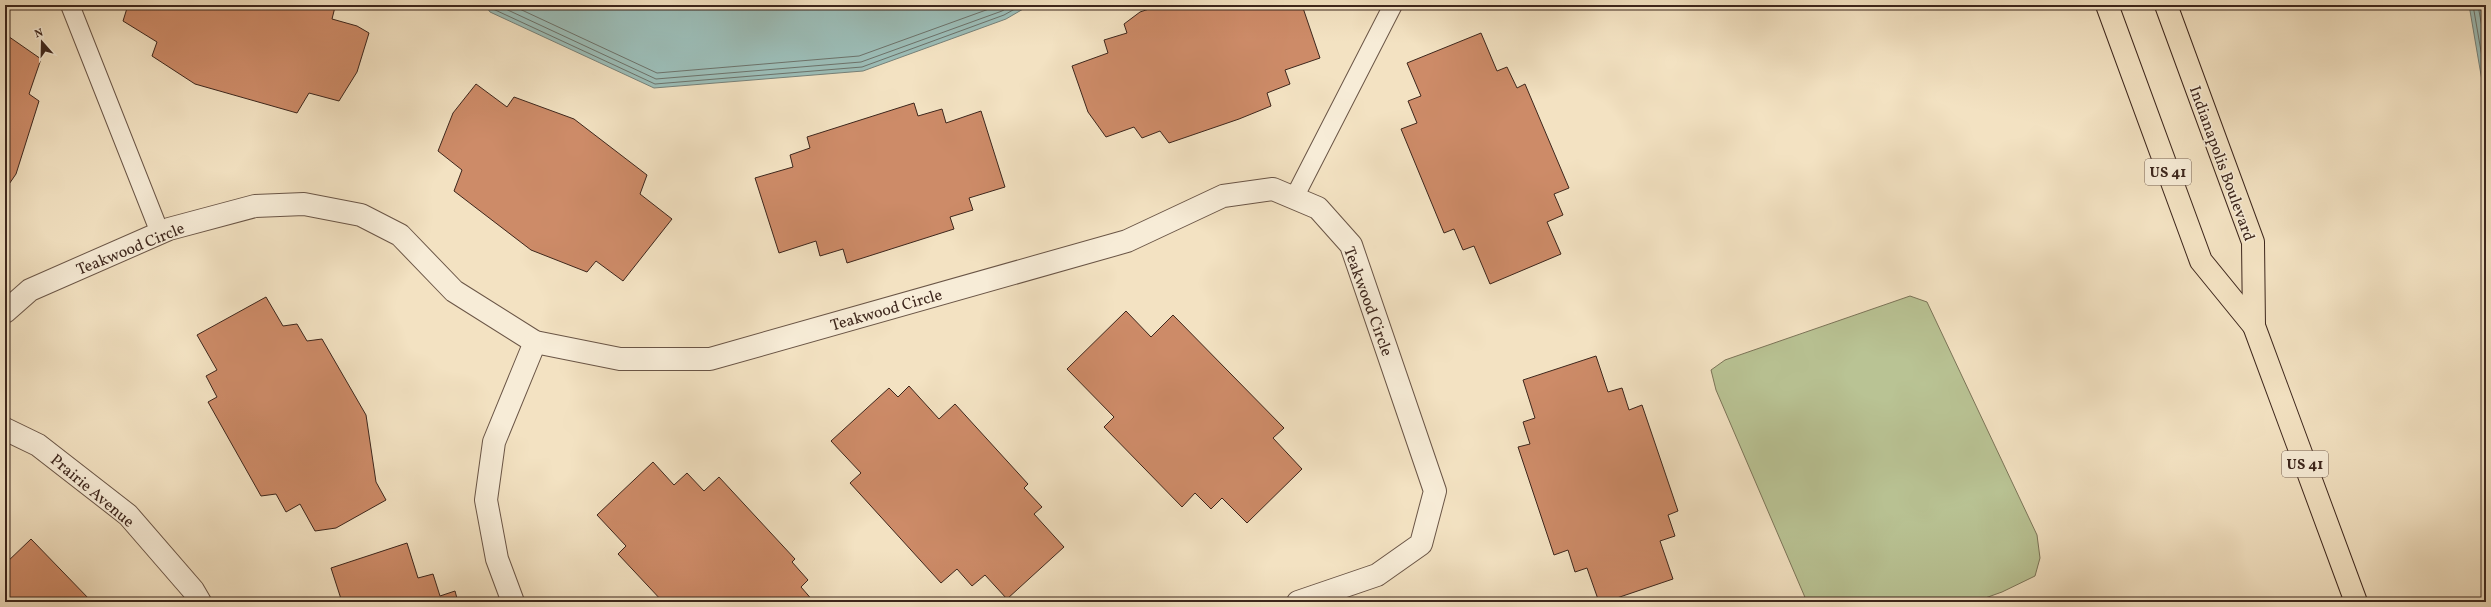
<svg xmlns="http://www.w3.org/2000/svg" width="2491" height="607" font-family="Vollkorn,serif">
<style>
.green{fill:#b9c394;stroke:#7b7458}
.water{fill:#9cbdb7;stroke:#768179}
.lines{fill:none;stroke-linecap:round;stroke-linejoin:round}
.shore{stroke:#6c726a;stroke-width:1}
.building{fill:#cd8b68;stroke:#3d261c}
.service-casing{stroke:#6a5546;stroke-width:20}
.minor-casing{stroke:#6a5546;stroke-width:24}
.trunk-casing{stroke:#3d261c;stroke-width:24}
.service{stroke:#f7ecd7;stroke-width:18}
.minor{stroke:#f7ecd7;stroke-width:22}
.trunk{stroke:#f3e2c2;stroke-width:22}
.labels{text-anchor:middle;stroke-width:3;stroke-linejoin:round;paint-order:stroke}
.shield{fill:#f7ecd7;stroke:#756154;stroke-width:1}
.shield-label{font-size:15px;font-weight:bold;fill:#3d261c}
.street-label{font-size:16px;fill:#3d261c;stroke:#f7ecd7}
</style>
<rect width="100%" height="100%" fill="#f3e2c2"/>
<filter id="stains"><feTurbulence type="fractalNoise" baseFrequency=".005" numOctaves="4"/><feColorMatrix values="0 0 0 0 .2 0 0 0 0 .09 0 0 0 0 .02 0 0 0 .5 -.17"/></filter>
<radialGradient id="worn" r=".72"><stop offset=".6" stop-color="#630" stop-opacity="0"/><stop offset="1" stop-color="#630" stop-opacity=".3"/></radialGradient>
<path class="green" d="M1910 296 1927 302 2037 535 2040 558 2035 576 2002 592 1974 602H1807L1716 390 1711 370 1725 360Z"/>
<g class="water">
<path d="M485 5H1030L1006 19 863 71 654 88 490 12Z"/>
<path d="M2469 5H2486V104Z"/>
</g>
<g class="lines">
<g class="shore">
<path d="M490 5 493 9 655 84 862 67 1004 15 1022 5"/>
<path d="M497 5 656 79 861 62 1002 11 1012 5"/>
<path d="M511 5 657 73 859 56 1000 5"/>
<path d="M2473 5 2486 80"/>
<path d="M2478 5 2486 50"/>
</g>
</g>
<g class="building">
<path d="M128 5H332L335 7 332 19 357 26 369 33 357 72 339 101 309 93 297 113 195 84 152 56 157 42 123 21Z"/>
<path d="M1161 5H1302L1320 58 1285 70 1290 84 1267 93 1271 106 1239 119 1169 143 1160 131 1142 138 1134 127 1106 137 1088 112 1072 66 1108 53 1104 40 1127 33 1124 24 1140 12Z"/>
<path d="M1481 33 1497 71 1507 67 1517 88 1525 84 1569 188 1554 194 1563 215 1547 222 1561 254 1490 284 1474 246 1463 250 1454 229 1444 233 1401 129 1417 123 1408 101 1421 96 1407 63Z"/>
<path d="M5 34 41 59 29 94 39 101 16 174 5 190Z"/>
<path d="M476 84 507 107 514 97 574 119 647 175 640 194 672 219 623 281 596 261 587 272 531 250 454 191 462 170 438 151 453 113Z"/>
<path d="M914 103 918 116 942 109 946 123 981 111 1005 187 969 198 973 210 950 217 954 229 847 263 843 249 820 256 816 241 779 253 755 178 793 167 790 155 810 148 807 137Z"/>
<path d="M266 297 283 326 297 324 307 341 322 339 366 415 376 482 386 500 336 528 315 531 300 504 286 512 276 494 261 496 208 402 217 397 206 376 217 370 197 335Z"/>
<path d="M1126 311 1151 337 1173 315 1284 428 1273 438 1302 469 1247 523 1222 498 1211 509 1195 493 1182 507 1104 427 1114 417 1067 369Z"/>
<path d="M1596 356 1608 392 1622 388 1629 410 1642 405 1678 511 1668 515 1675 536 1660 541 1673 579 1605 602H1599L1587 568 1575 572 1568 550 1554 555 1518 447 1530 444 1523 422 1535 418 1523 380Z"/>
<path d="M909 386 939 419 955 404 1028 484 1024 488 1042 507 1034 514 1064 547 1007 599 985 575 972 586 957 569 941 583 850 483 861 473 831 441 889 388 898 397Z"/>
<path d="M653 462 674 485 687 473 704 491 719 477 795 559 792 562 808 580 801 587 814 602H663L618 554 626 546 597 515Z"/>
<path d="M31 539 91 601V602H5V564Z"/>
<path d="M407 543 418 578 433 574 440 596 455 591 458 602H342L331 568Z"/>
</g>
<g class="lines">
<defs>
<g id="service">
<path d="M70 5 160 233"/>
<path d="M1294 198 1393 5"/>
</g>
<g id="minor">
<path d="M5 312 30 290 169 229 255 206 304 204 361 215 400 235 454 291 535 342 620 359H710L1127 241 1223 196 1273 189 1318 208 1351 245 1435 491 1421 544 1377 575 1298 602"/>
<path d="M5 429 38 445 128 515 193 590 200 602"/>
<path d="M513 602 497 559 486 500 494 442 535 342"/>
</g>
<g id="trunk">
<path d="M2107 5 2201 261 2254 326 2356 602"/>
<path d="M2166 5 2253 242 2254 326"/>
</g>
</defs>
<use href="#service" class="service-casing"/>
<use href="#minor" class="minor-casing"/>
<use href="#trunk" class="trunk-casing"/>
<use href="#service" class="service"/>
<use href="#minor" class="minor"/>
<use href="#trunk" class="trunk"/>
</g>
<g class="labels">
<g class="shield">
<rect x="2145" y="159" width="46" height="26" rx="3"/>
<rect x="2282" y="451" width="46" height="26" rx="3"/>
</g>
<g class="shield-label">
<text x="2168" y="177">US 41</text>
<text x="2305" y="469">US 41</text>
</g>
<g class="street-label">
<text transform="translate(2223 163) rotate(70)" y="6">Indianapolis Boulevard</text>
<text transform="translate(130 248) rotate(-22)" y="6">Teakwood Circle</text>
<text transform="translate(1369 301) rotate(70)" y="6">Teakwood Circle</text>
<text transform="translate(886 309) rotate(-16)" y="6">Teakwood Circle</text>
<text transform="translate(93 490) rotate(40)" y="6">Prairie Avenue</text>
</g>
</g>
<rect width="2491" height="607" fill="none" stroke="#f3e2c2" stroke-width="20"/>
<rect x="6" y="6" width="2479" height="595" fill="none" stroke="#3d261c" stroke-width="2"/>
<rect x="10" y="10" width="2471" height="587" fill="none" stroke="#3d261c"/>
<g transform="translate(42 42) rotate(340)" stroke="#f7ecd7" stroke-width="3" paint-order="stroke">
<path d="M0-3L7 15L0 10L-7 15Z" fill="#3d261c"/>
<text y="-6" font-size="11" font-weight="bold" text-anchor="middle" fill="#3d261c">N</text>
</g>
<rect width="100%" height="100%" filter="url(#stains)"/>
<rect width="100%" height="100%" fill="url(#worn)"/>
</svg>
